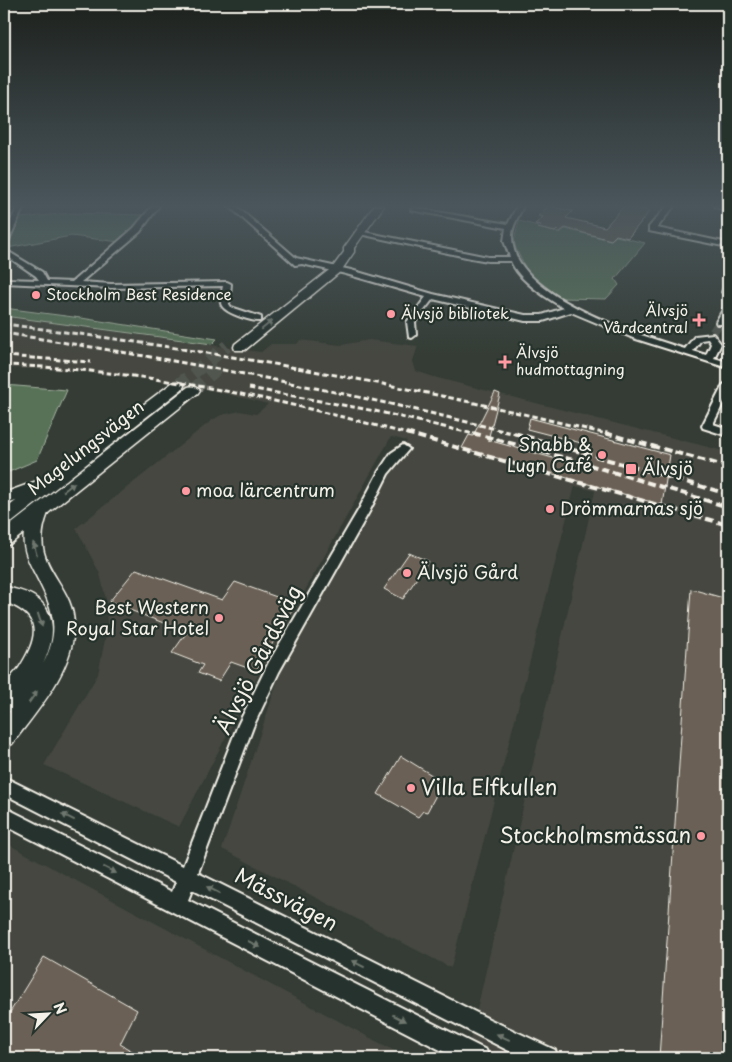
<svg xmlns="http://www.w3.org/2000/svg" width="732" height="1062" font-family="'Playpen Sans',sans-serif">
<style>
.built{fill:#44473f}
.green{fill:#587258;stroke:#a6b2a0}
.building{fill:#6b6055;stroke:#f4f1e8}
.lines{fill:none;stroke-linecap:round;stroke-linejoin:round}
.street-tunnel{stroke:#515750;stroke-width:9;stroke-dasharray:9 5;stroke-linecap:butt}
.secondary-tunnel{stroke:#515750;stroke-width:13;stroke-dasharray:13 7;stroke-linecap:butt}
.street-casing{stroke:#f4f1e8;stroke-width:4}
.secondary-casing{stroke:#f4f1e8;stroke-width:3}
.street{fill:#26332d;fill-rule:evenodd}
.secondary{fill:#26332d;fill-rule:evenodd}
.rail-far1{stroke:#f4f1e8;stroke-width:3;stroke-dasharray:5.5 3;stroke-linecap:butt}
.rail{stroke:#f4f1e8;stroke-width:4;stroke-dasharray:8 4;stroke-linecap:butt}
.oneway{fill:#6e766e}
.poi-dot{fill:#ff9aa2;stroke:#26332d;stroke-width:2}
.labels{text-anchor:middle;stroke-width:4.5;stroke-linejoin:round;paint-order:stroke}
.far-poi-label{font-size:15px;fill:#f4f1e8;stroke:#26332d;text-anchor:start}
.poi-label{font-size:18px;fill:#f4f1e8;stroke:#26332d;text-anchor:start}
.street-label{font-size:18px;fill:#f4f1e8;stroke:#26332d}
.near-street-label{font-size:21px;fill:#f4f1e8;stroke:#26332d}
.near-poi-label{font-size:21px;fill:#f4f1e8;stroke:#26332d;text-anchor:start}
</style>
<rect width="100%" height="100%" fill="#343c35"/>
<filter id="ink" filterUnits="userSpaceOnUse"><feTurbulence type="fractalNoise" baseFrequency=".02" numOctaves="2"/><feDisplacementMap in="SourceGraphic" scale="10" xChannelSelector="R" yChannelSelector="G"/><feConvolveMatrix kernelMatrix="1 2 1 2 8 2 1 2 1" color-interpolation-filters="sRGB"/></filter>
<g filter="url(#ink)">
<g class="built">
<path d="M4 316 261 352 271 344H297L300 340 341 345 369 340 418 346 413 361 416 371 434 377 728 452V1058H466L595 491 575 486 451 968 222 849 280 674 407 441 391 437 263 666 179 827 44 765 98 674 107 629 106 600 100 574 76 528 212 420 221 415 240 411 256 414 268 404 201 388 150 380 75 371 4 368Z"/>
<path d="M4 842 408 1058H4Z"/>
</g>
<g class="green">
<path d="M71 213 146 215 120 242 71 236 7 248 6 243 20 218Z"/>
<path d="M519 221 538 226 537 228 560 233 565 229 611 240 616 236 645 243 615 279 619 285 606 299 561 298 535 278 525 267 516 249 514 241Z"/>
<path d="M4 308 81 318 217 339 212 344 4 316Z"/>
<path d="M4 385 67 390 37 460 4 474Z"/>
</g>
<g class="building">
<path d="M548 206 573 211 566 218 605 227 624 206H639L637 208 650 211 628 238 616 235 611 240 565 228 560 232 557 230 555 232 538 228 541 225 535 224 543 217 538 216Z"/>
<path d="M495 392 500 394 488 440 578 465 585 444 527 429 530 418 670 455 662 505 462 448 469 435 473 436Z"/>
<path d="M409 553 428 561 403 599 384 589Z"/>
<path d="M136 569 222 600 235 582 296 604 256 671 231 662 219 681 198 673 203 665 172 653 187 632 109 602Z"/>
<path d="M691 589 727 599 728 1058H659Z"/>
<path d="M401 756 443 782 427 812 423 811 418 817 378 794Z"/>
<path d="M44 957 137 1010 120 1044 144 1058H4V1022Z"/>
</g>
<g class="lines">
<path class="street-tunnel" d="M713 332 720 322"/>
<g class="secondary-tunnel">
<path d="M177 386 227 346"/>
<path d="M193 390 221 365"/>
</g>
<defs>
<g id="street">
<path d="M18 206H24L8 242 4 244V235Z"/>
<path d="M152 206H159L140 232 81 282 111 284 227 282 231 284 229 304 231 307 261 317V321C253 322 222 313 221 303 220 298 222 291 223 286L111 288 4 283V279L39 280 36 276 4 254V249L42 272 47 281 72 282 134 228Z"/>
<path d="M229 206H236L296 258 351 270 433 294 525 315H542L564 308C548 299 518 280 511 261H488L471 258 355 233 359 231 488 257H510L504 241 506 228 411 210 414 208 508 224 517 206H523C519 216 511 227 512 238 513 297 640 335 685 349L695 336 713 334 721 344 714 358 728 362V368L633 338 571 312 543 321H525L433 299 415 322 416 335 412 338 409 337 407 322 426 297 346 274 302 264 295 265ZM708 339 711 344 706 355 693 351 701 340Z"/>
<path d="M667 206H674L657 228 728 243V247L649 231V227Z"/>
<path d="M715 206 728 207V211L716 207Z"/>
<path d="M725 285H728V296L722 292Z"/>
<path d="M725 306H728V315L723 324H717L716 322Z"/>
<path d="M728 382V394L713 424 728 429V436L703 428 702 426 723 385Z"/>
<path d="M403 445 409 449 388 474 369 512 279 672 253 727 198 873 489 1019 555 1050 558 1058H523L192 890 188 900 486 1050 489 1058H456L4 825V807L172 892 176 882 4 794V777L183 866 238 725 269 662 359 509 379 471 391 453Z"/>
</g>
<g id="secondary">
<path d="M374 206H384L354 248V252L341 271 245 350H235L234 347 235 344 333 267 344 252V248Z"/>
<path d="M177 382 182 383 184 386 182 389 10 524 4 525V510L16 501 4 505V493L37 481 41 482 172 383Z"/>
<path d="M193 386 200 390 198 393 48 513C26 568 75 580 74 627 73 671 37 711 12 744L4 747V719L10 711 4 713C4 706 1 693 4 686 8 680 14 674 19 668 39 637 43 615 4 602V586C13 589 25 591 33 596 59 612 54 641 43 664 63 626 51 605 33 570 27 558 22 546 24 533L10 544 4 546V530L188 387Z"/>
</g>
</defs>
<use href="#street" class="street-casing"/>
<use href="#secondary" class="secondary-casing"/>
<use href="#street" class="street"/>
<use href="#secondary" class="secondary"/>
<g class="rail-far1">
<path d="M4 324C208 350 410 384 610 435"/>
<path d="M4 333C177 360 350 391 519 435"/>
<path d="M4 356 91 362"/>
<path d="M4 365C143 370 277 398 411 435"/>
<path d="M249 388 375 411 478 435"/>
</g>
<g class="rail">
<path d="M406 433 728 525"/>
<path d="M473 433 573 460 728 507"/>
<path d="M514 433 728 494"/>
<path d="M605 433 728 467"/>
</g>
</g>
<defs><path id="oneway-solid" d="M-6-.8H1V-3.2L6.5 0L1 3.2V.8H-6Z" transform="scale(1.25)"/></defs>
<g class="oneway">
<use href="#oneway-solid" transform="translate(267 325) rotate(-40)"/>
<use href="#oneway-solid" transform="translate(69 487) rotate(-38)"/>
<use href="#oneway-solid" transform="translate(35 549) rotate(-106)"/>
<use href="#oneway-solid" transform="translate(40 620) rotate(72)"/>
<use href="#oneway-solid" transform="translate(33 697) rotate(-54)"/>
<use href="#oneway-solid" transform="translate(68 817) rotate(-154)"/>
<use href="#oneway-solid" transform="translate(110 870) rotate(27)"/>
<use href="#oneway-solid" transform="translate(213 890) rotate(-153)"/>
<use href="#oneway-solid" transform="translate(254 944) rotate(27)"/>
<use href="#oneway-solid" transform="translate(358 964) rotate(-153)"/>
<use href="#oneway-solid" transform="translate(399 1018) rotate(27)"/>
<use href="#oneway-solid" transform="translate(503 1037) rotate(-155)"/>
</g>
</g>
<linearGradient id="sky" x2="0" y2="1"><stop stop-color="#1d211d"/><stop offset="0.58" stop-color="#4a565c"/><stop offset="1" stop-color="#4a565c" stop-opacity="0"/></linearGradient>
<rect width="732" height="355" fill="url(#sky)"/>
<g class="poi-dot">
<circle cx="36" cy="295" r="5"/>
<circle cx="391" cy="314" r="5"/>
<path d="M696.5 312.5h5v5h5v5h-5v5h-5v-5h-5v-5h5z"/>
<path d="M502.5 354.5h5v5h5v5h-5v5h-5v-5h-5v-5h5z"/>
<circle cx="602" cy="455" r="5"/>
<rect x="625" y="463" width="12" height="12" rx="2.5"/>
<circle cx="186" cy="491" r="5"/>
<circle cx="550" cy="509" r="5"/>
<circle cx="407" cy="573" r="5"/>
<circle cx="219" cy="618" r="5"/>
<circle cx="411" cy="788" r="5"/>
<circle cx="701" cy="836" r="5"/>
</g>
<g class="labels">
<g class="far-poi-label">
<text x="46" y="300">Stockholm Best Residence</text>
<text x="688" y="316" text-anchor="end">Älvsjö<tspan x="688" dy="17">Vårdcentral</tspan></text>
<text x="401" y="319">Älvsjö bibliotek</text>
<text x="516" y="358">Älvsjö<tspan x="516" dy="17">hudmottagning</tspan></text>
</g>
<g class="poi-label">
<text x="592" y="451" text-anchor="end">Snabb &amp;<tspan x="592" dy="21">Lugn Café</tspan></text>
<text x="642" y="475">Älvsjö</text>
<text x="196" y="497">moa lärcentrum</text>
<text x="560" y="515">Drömmarnas sjö</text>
<text x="417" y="579">Älvsjö Gård</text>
<text x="209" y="614" text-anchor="end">Best Western<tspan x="209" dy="21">Royal Star Hotel</tspan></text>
</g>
<g class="street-label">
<text transform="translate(86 448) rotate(-38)" y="6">Magelungsvägen</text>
</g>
<g class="near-street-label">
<text transform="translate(259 660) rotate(-63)" y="7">Älvsjö Gårdsväg</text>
<text transform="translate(286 900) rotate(27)" y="7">Mässvägen</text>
</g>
<g class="near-poi-label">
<text x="421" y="795">Villa Elfkullen</text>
<text x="691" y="843" text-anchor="end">Stockholmsmässan</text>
</g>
</g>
<rect width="732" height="1062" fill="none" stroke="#26332d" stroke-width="20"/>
<rect x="10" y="10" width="712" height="1042" fill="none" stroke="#f4f1e8" stroke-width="2" filter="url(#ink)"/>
<g transform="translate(48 1014) rotate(65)" stroke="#26332d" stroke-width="4" paint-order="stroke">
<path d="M0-4L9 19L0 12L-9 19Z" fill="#f4f1e8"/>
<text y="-8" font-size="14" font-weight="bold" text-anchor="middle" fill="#f4f1e8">N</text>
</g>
</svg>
